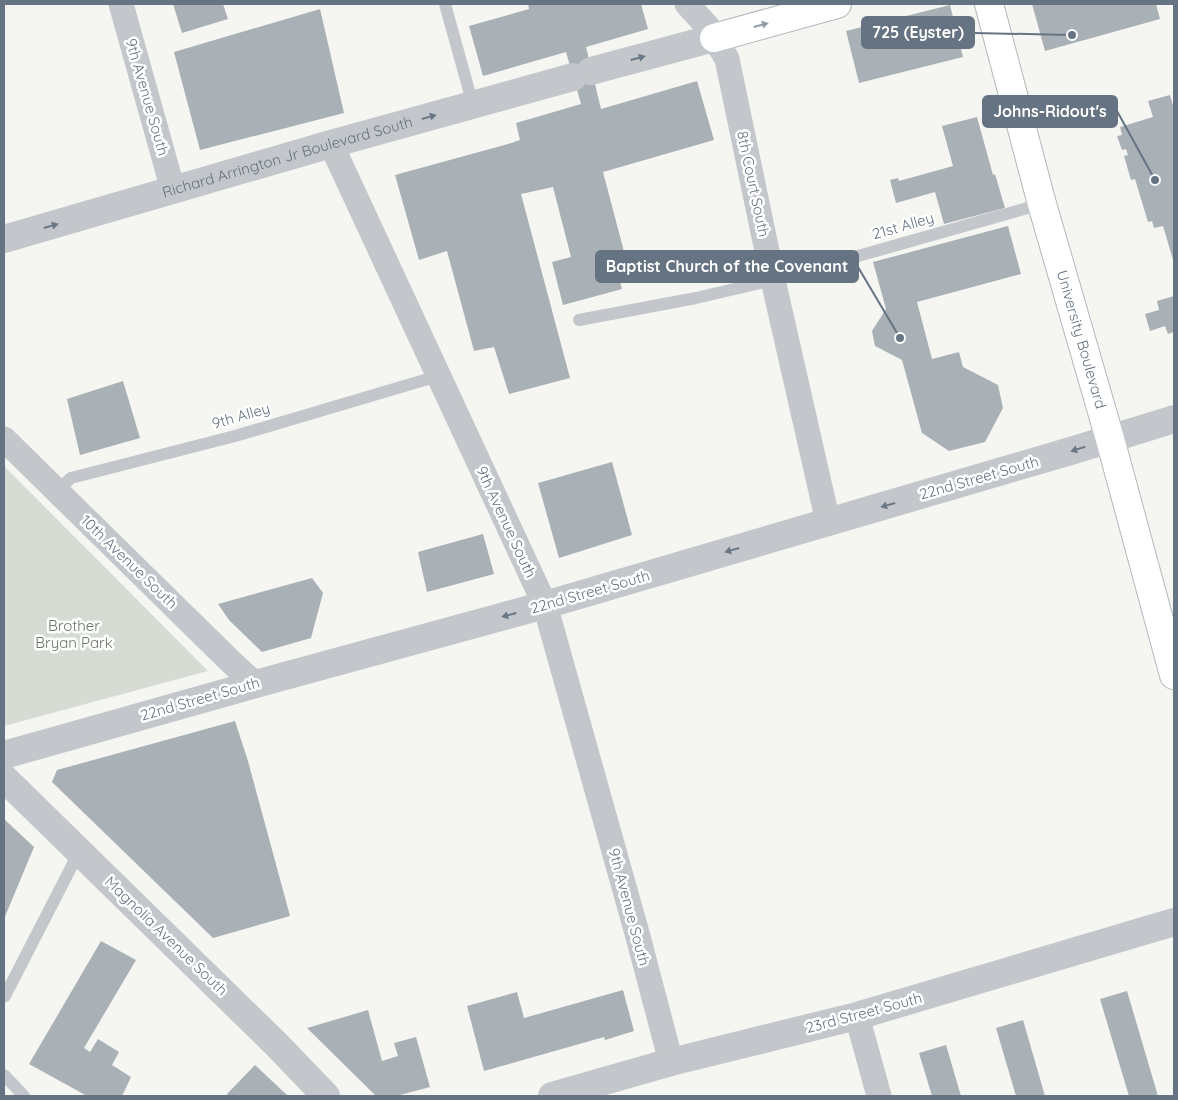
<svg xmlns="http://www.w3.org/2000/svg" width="1178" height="1100" font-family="Quicksand,sans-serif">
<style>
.green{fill:#d6dcd3}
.building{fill:#aab1b6}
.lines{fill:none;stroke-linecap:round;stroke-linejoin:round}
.secondary-casing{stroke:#b3b8bc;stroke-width:30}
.service{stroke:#c3c6ca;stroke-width:12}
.minor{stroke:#c3c6ca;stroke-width:25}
.tertiary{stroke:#c3c6ca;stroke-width:28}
.secondary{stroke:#fff;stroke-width:28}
.oneway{fill:#939da8}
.oneway2{fill:#6a7786}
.labels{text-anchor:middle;stroke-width:5;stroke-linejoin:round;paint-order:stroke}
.street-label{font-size:15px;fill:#657382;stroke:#fff}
.park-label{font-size:15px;fill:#667964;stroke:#fff}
.leader{fill:none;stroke:#657382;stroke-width:2}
.callout-dot{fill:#657382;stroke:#fff;stroke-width:2}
.callout{fill:#657382;stroke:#657382;stroke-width:2}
.callout-label{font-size:16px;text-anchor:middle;font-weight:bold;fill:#fff}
</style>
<rect width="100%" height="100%" fill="#f5f5f2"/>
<path class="green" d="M4 466 208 671 4 726Z"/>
<g class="building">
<path d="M173 4H223L228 19 182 33Z"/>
<path d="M528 4H641L648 29 586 47 601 109 697 81 714 140 603 172 631 278 620 282 622 289 563 305 552 262 571 257 553 187 521 194 570 378 509 394 494 347 474 351 447 251 419 260 395 175 508 144 520 140 516 123 581 104 566 52 483 76 469 26 529 9Z"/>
<path d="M1032 4H1156L1160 19 1045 51Z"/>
<path d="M950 5 963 57 859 83 846 31Z"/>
<path d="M320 9 344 113 200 150 174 52Z"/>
<path d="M1170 95 1174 109V263L1163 226 1154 228 1152 221 1148 222 1135 179 1131 180 1124 156 1128 155 1126 149 1122 150 1117 136 1122 135 1120 127 1153 117 1148 101Z"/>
<path d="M977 117 993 175 995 174 1005 208 944 224 935 192 896 203 890 180 898 178 899 181 953 166 942 126Z"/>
<path d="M1008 226 1021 274 917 302 932 359 959 352 963 367 998 385 1003 408 985 442 949 451 922 433 902 360 875 346 872 331 886 309 873 262Z"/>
<path d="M1174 296V332L1168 334 1165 326 1150 331 1145 314 1159 310 1157 301Z"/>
<path d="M123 381 140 438 80 455 67 399Z"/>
<path d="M612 462 632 535 559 558 538 483Z"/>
<path d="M483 534 494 574 427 592 418 552Z"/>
<path d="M312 578 323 593 311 638 262 652 229 620 218 604Z"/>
<path d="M235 721 248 761 290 916 213 938 52 782 57 770Z"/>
<path d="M4 819 34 847 4 919Z"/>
<path d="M101 941 136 960 84 1048 90 1052 98 1039 119 1052 112 1065 131 1077 122 1096H87L29 1064Z"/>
<path d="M623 990 634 1031 605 1040 604 1037 484 1071 467 1006 517 992 524 1018Z"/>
<path d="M1127 991 1158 1096H1129L1100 999Z"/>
<path d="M368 1010 382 1061 398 1056 394 1043 416 1037 430 1087 396 1096H376L307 1028Z"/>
<path d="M1023 1020 1045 1096H1016L996 1028Z"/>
<path d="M946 1045 961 1096H932L919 1053Z"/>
<path d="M255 1065 288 1096H229L227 1094Z"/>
</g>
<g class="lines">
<defs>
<g id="secondary">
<path id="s2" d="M989 4 1042 204 1110 439 1174 675"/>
<path d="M714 38 837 4"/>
</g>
</defs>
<use href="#secondary" class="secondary-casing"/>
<g class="service">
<path d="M445 4 473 105"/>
<path d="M579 320 696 298 773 280 1042 204"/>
<path d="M57 491 71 478 235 436 438 376"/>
<path d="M4 996H5L79 852"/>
<path d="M4 1075 24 1096"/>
</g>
<g class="minor">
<path d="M121 4 173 190"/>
<path d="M687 4 708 27 727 59 773 280 828 522"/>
<path d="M331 144 545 605 637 933 671 1062"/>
<path d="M4 439 230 661 255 684"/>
<path d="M857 1016 879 1096"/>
</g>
<g class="tertiary">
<path d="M591 71 714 38"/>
<path id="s1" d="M4 239 331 144 573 77"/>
<path d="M4 755 263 682 545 605 1074 450 1174 419"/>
<path d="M4 778 277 1045 326 1096"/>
<path d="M552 1096 671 1062 857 1016 1174 922"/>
</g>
<use href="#secondary" class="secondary"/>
</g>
<defs><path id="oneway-solid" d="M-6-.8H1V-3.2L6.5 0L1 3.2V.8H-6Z" transform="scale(1.25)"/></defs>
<use class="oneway" href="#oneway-solid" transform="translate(761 25) rotate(-15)"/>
<g class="oneway2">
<use href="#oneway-solid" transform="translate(638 58) rotate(-15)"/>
<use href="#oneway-solid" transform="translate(429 117) rotate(-16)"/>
<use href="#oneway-solid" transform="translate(51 226) rotate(-16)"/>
<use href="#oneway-solid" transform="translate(1078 449) rotate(163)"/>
<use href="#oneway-solid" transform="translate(888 505) rotate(164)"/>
<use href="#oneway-solid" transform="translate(732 550) rotate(164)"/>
<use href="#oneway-solid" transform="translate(509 615) rotate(165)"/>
</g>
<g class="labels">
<g class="street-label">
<text transform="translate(147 97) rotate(74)" y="5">9th Avenue South</text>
<text dy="5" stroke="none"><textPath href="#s1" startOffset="295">Richard Arrington Jr Boulevard South</textPath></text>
<text transform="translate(753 184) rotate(78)" y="5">8th Court South</text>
<text transform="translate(903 226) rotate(-16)" y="5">21st Alley</text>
<text dy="5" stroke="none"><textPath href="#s2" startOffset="348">University Boulevard</textPath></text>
<text transform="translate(241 416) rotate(-16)" y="5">9th Alley</text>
<text transform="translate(979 478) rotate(-16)" y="5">22nd Street South</text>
<text transform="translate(506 522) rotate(65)" y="5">9th Avenue South</text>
<text transform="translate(129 562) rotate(44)" y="5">10th Avenue South</text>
<text transform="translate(590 592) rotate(-16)" y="5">22nd Street South</text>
<text transform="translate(200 699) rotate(-16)" y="5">22nd Street South</text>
<text transform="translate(629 907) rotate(75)" y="5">9th Avenue South</text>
<text transform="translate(166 936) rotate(44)" y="5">Magnolia Avenue South</text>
<text transform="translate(864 1013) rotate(-15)" y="5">23rd Street South</text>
</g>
<g class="park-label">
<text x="74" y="631">Brother<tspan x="74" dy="17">Bryan Park</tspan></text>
</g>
</g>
<path class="leader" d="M1072 35L974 33M1155 180L1117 111M900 338L858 267"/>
<g class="callout-dot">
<circle cx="1072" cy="35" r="5"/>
<circle cx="1155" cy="180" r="5"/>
<circle cx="900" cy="338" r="5"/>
</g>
<g class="callout">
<rect x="862" y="17" width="112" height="31" rx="5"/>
<rect x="983" y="96" width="134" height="31" rx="5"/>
<rect x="596" y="251" width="262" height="31" rx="5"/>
</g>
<g class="callout-label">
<text x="918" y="38">725 (Eyster)</text>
<text x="1050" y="117">Johns-Ridout's</text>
<text x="727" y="272">Baptist Church of the Covenant</text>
</g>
<rect width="1178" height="1100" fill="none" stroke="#657382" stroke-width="10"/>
</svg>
